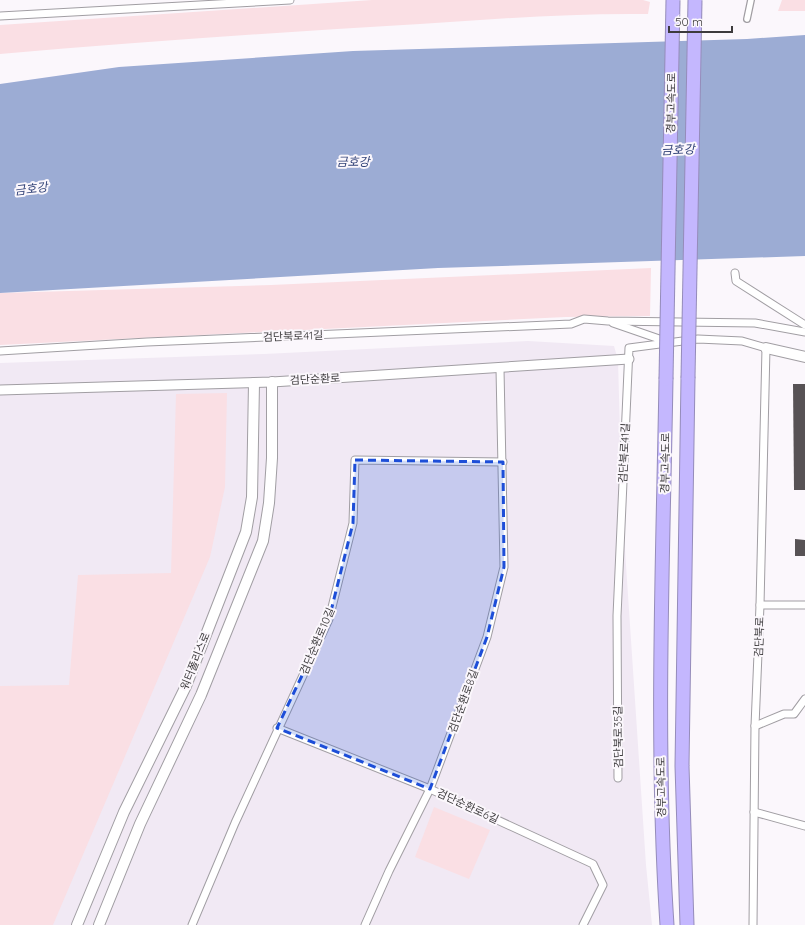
<svg xmlns="http://www.w3.org/2000/svg" width="805" height="925" font-family="Quicksand,'Noto Sans KR',sans-serif">
<style>
.built{fill:#f1e9f4}
.green{fill:#fadfe4}
.water{fill:#9cacd4}
.building{fill:#575255}
.lines{fill:none;stroke-linecap:round;stroke-linejoin:round}
.pedestrian-casing{stroke:#a19ea3;stroke-width:8}
.minor-casing{stroke:#a19ea3;stroke-width:9}
.tertiary-casing{stroke:#a19ea3;stroke-width:11}
.secondary-casing{stroke:#a19ea3;stroke-width:12}
.motorway-casing{stroke:#958cba;stroke-width:15}
.pedestrian{stroke:#fff;stroke-width:5.5}
.minor{stroke:#fff;stroke-width:7}
.tertiary{stroke:#fff;stroke-width:9}
.secondary{stroke:#fff;stroke-width:10}
.motorway{stroke:#c4b7fe;stroke-width:13}
.motorway-bridge-casing{stroke:#958cba;stroke-width:15;stroke-linecap:butt}
.motorway-bridge{stroke:#c4b7fe;stroke-width:13}
.marked{fill:#1d4ed8;fill-opacity:0.2;stroke:#1d4ed8;stroke-width:3;stroke-dasharray:8 5;stroke-linejoin:round}
.labels{text-anchor:middle;stroke-width:4;stroke-linejoin:round;paint-order:stroke}
.street-label{font-size:11px;fill:#3d3b3d;stroke:#fbf7fc}
.water-label{font-size:12px;font-style:italic;fill:#324378;stroke:#fbf7fc}
</style>
<rect width="100%" height="100%" fill="#fbf7fc"/>
<path class="built" d="M528 341 614 346 618 360 622 505 646 865 652 925H0V363L264 354Z"/>
<g class="green">
<path d="M372 0H643L650 2 648 14C572 13 496 19 420 24 280 32 140 42 0 54V25Z"/>
<path d="M782 0H805V11H778Z"/>
<path d="M651 268 650 316 566 317 0 345V293L271 285Z"/>
<path d="M227 393 225 487 210 557 53 925H0V686L69 685 78 575 171 573 176 394Z"/>
<path d="M434 807 490 830 469 879 415 857Z"/>
</g>
<path class="water" d="M805 35V256L438 268 0 293V84L119 67 353 51 747 39Z"/>
<g class="building">
<path d="M793 384H805V490H794Z"/>
<path d="M795 539 805 540V556H795Z"/>
</g>
<g class="lines">
<defs>
<path id="pedestrian" d="M747 19 751 0"/>
<g id="minor">
<path d="M0 16 290 0"/>
<path d="M735 273 736 281 805 325"/>
<path d="M613 323 668 342"/>
<path d="M0 351 147 342 571 324 584 319 608 321 755 323 805 332"/>
<path d="M760 605H805"/>
<path d="M755 726 784 714H794L805 699"/>
<path d="M277 728 430 789 593 864 603 885 583 925"/>
<path d="M618 778 617 616 629 348 698 339 742 341 766 348 760 605 755 726 753 925"/>
<path d="M754 812 805 826"/>
<path d="M192 925 235 823 329 619 353 523 355 460 503 462"/>
<path d="M365 925 389 871 430 789 487 637 504 567 500 369"/>
</g>
<path id="tertiary" d="M0 390 272 382 629 359"/>
<g id="secondary">
<path d="M766 348 805 357"/>
<path d="M77 925 124 812 186 686 246 532 252 497 254 383"/>
<path d="M99 925 140 824 201 695 263 541 269 503 272 458V382"/>
</g>
<g id="motorway">
<path d="M666 379C663 561 655 743 667 925"/>
<path d="M687 925 682 766 688 378"/>
</g>
</defs>
<use href="#pedestrian" class="pedestrian-casing"/>
<use href="#minor" class="minor-casing"/>
<use href="#tertiary" class="tertiary-casing"/>
<use href="#secondary" class="secondary-casing"/>
<use href="#motorway" class="motorway-casing"/>
<use href="#pedestrian" class="pedestrian"/>
<use href="#minor" class="minor"/>
<use href="#tertiary" class="tertiary"/>
<use href="#secondary" class="secondary"/>
<use href="#motorway" class="motorway"/>
<defs>
<g id="motorway-bridge">
<path d="M688 378 695 0"/>
<path d="M666 379 673 0"/>
</g>
</defs>
<use href="#motorway-bridge" class="motorway-bridge-casing"/>
<use href="#motorway-bridge" class="motorway-bridge"/>
</g>
<path class="marked" d="M355 460 503 462 504 567 487 637 430 789 277 728 329 619 353 523Z"/>
<g class="labels">
<g class="street-label">
<text transform="translate(671 103) rotate(-89)" y="4">경부고속도로</text>
<text transform="translate(293 336) rotate(-2)" y="4">검단북로41길</text>
<text transform="translate(315 379) rotate(-3)" y="4">검단순환로</text>
<text transform="translate(624 453) rotate(-87)" y="4">검단북로41길</text>
<text transform="translate(665 463) rotate(-89)" y="4">경부고속도로</text>
<text transform="translate(759 637) rotate(-88)" y="4">검단북로</text>
<text transform="translate(317 641) rotate(-67)" y="4">검단순환로10길</text>
<text transform="translate(195 661) rotate(-68)" y="4">워터폴리스로</text>
<text transform="translate(463 701) rotate(-70)" y="4">검단순환로8길</text>
<text transform="translate(618 737) rotate(-91)" y="4">검단북로35길</text>
<text transform="translate(661 787) rotate(-91)" y="4">경부고속도로</text>
<text transform="translate(468 806) rotate(25)" y="4">검단순환로6길</text>
</g>
<g class="water-label">
<text transform="translate(678 150) rotate(-2)" y="4">금호강</text>
<text x="353" y="166">금호강</text>
<text transform="translate(31 189) rotate(-7)" y="4">금호강</text>
</g>
</g>
<path d="M669 26v6h63v-6" fill="none" stroke="#3d3b3d" stroke-width="2"/>
<text x="675" y="26" font-size="12" fill="#3d3b3d" stroke="#fbf7fc" stroke-width="3" paint-order="stroke">50 m</text>
</svg>
